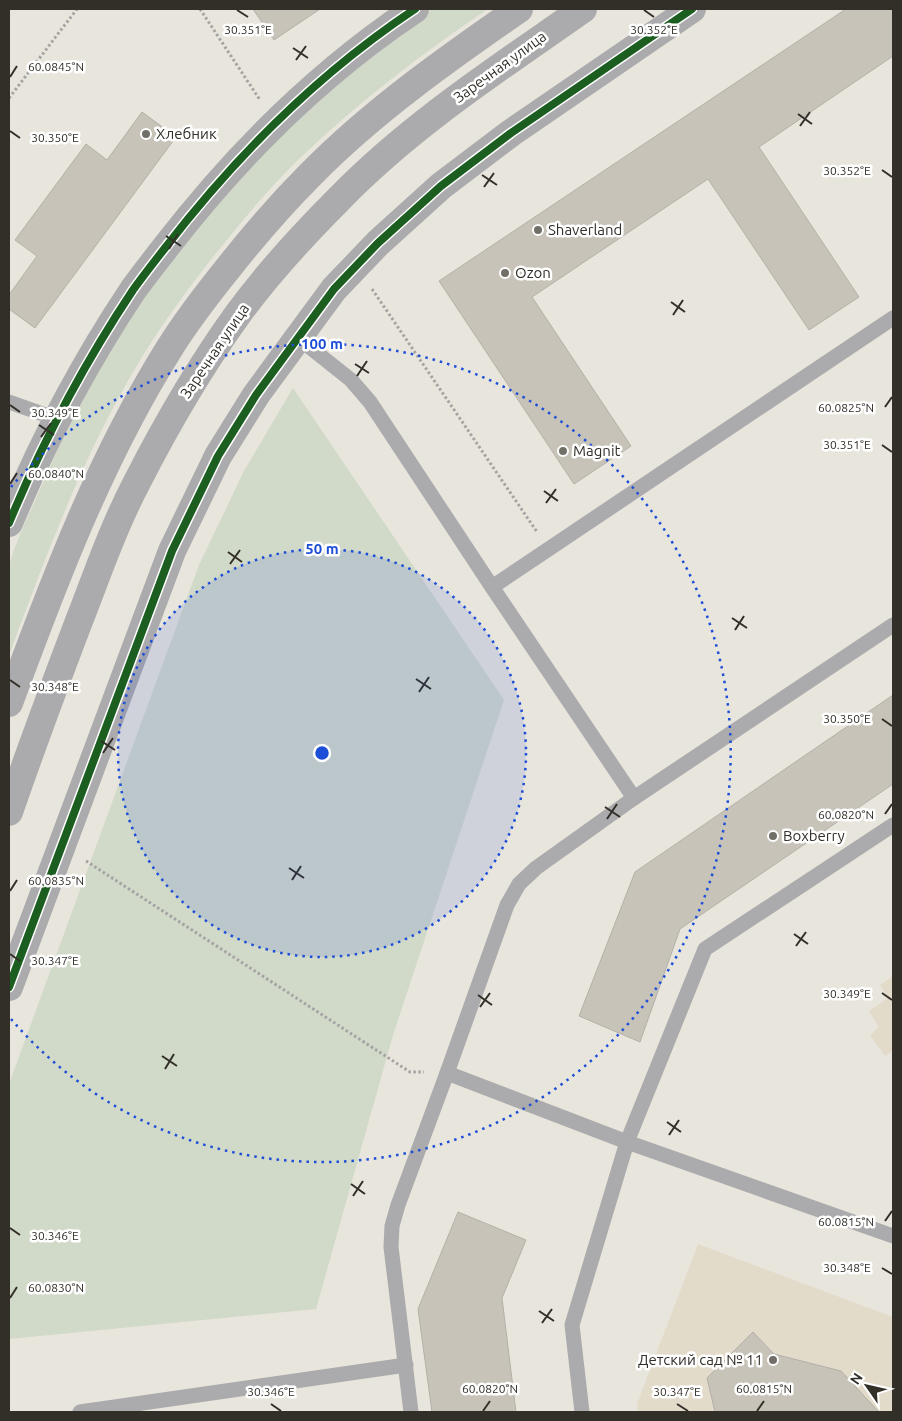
<svg xmlns="http://www.w3.org/2000/svg" width="902" height="1421" font-family="Ubuntu,sans-serif">
<style>
.built{fill:#e3dbca}
.green{fill:#d1d9c9}
.building{fill:#c7c3b8;stroke:#b3b0a9}
.lines{fill:none;stroke-linecap:round;stroke-linejoin:round}
.path{stroke:#a5a4a3;stroke-width:3;stroke-dasharray:2.5 2.5;stroke-linecap:butt}
.service{stroke:#abaaac;stroke-width:15}
.minor{stroke:#abaaac;stroke-width:28}
.tertiary{stroke:#abaaac;stroke-width:28}
.cycleway-casing{stroke:#fff;stroke-width:11}
.cycleway{stroke:#1b5e20;stroke-width:8}
.ticks{fill:none;stroke:#322f29;stroke-width:2}
.ring{fill:none;stroke:#1d4ed8;stroke-width:2.5;stroke-dasharray:2.5 5}
.poi-dot{fill:#726f68;stroke:#fff;stroke-width:2}
.labels{text-anchor:middle;stroke-width:5;stroke-linejoin:round;paint-order:stroke}
.street-label{font-size:15px;fill:#322f29;stroke:#fff}
.poi-label{font-size:15px;fill:#322f29;stroke:#fff;text-anchor:start}
.ticks-label{font-size:12px;text-anchor:middle;fill:#322f29;stroke:#fff;stroke-width:5;stroke-linejoin:round;paint-order:stroke}
.centre{fill:#1d4ed8;stroke:#fff;stroke-width:2.5}
.ring-label{font-size:15px;text-anchor:middle;font-weight:bold;fill:#1d4ed8;stroke:#fff;stroke-width:5;stroke-linejoin:round;paint-order:stroke}
</style>
<rect width="100%" height="100%" fill="#e8e5dc"/>
<g class="built">
<path d="M893 976V1050L885 1056 870 1035 879 1027 869 1011 888 998 880 985Z"/>
<path d="M698 1244 893 1317V1412H638L637 1404Z"/>
</g>
<g class="green">
<path d="M432 9H488C422 53 359 102 301 157 272 185 246 216 221 247 183 294 148 343 119 397 74 479 42 567 9 655 9 635 9 615 9 595 9 586 7 575 9 566 17 537 32 508 44 481 122 296 266 120 432 9Z"/>
<path d="M293 388 504 700 393 1035 316 1309 9 1339V1084L199 565 244 471Z"/>
</g>
<g class="building">
<path d="M253 9H320L274 40Z"/>
<path d="M846 9H893V56L759 147 859 297 809 330 708 179 532 297 631 446 574 484 439 281Z"/>
<path d="M142 112 176 137 35 328 9 309V295L37 256 15 240 86 144 107 160Z"/>
<path d="M893 695V784L680 929 640 1042 579 1016 635 872Z"/>
<path d="M458 1212 526 1240 502 1298 516 1412H432L418 1309Z"/>
<path d="M753 1332 774 1354 841 1371 879 1412H715L707 1378Z"/>
</g>
<g class="lines">
<g class="path">
<path d="M200 9 260 100"/>
<path d="M9 98 77 9"/>
<path d="M372 289 537 532"/>
<path d="M86 861 410 1072H424"/>
</g>
<g class="service">
<path d="M297 337 351 380 370 402 492 587 893 318"/>
<path d="M9 402 57 419"/>
<path d="M634 798 893 625"/>
<path d="M893 825 705 949 627 1142 893 1236"/>
<path d="M447 1073 507 905 519 884 536 868 634 798 492 587"/>
<path d="M80 1412 406 1365"/>
<path d="M411 1412 391 1247 392 1226 398 1205 447 1073 627 1142 572 1325 582 1412"/>
</g>
<g class="minor">
<path d="M9 523C43 441 83 365 133 290 143 276 154 262 165 248 235 157 319 73 415 9"/>
<path d="M9 987 172 551 218 456 256 395 334 289 378 243 441 186 511 133 692 9"/>
</g>
<g class="tertiary">
<path d="M9 703C54 581 100 459 169 349 187 320 208 293 229 267 255 234 282 203 311 174 373 111 447 59 519 9"/>
<path d="M9 812C31 748 55 684 79 621 97 575 113 528 136 484 166 425 199 368 238 314 268 273 303 235 339 199 411 125 499 68 583 9"/>
</g>
<defs>
<g id="cycleway">
<path d="M9 523C43 441 83 365 133 290 143 276 154 262 165 248 235 157 319 73 415 9"/>
<path d="M9 987 172 551 218 456 256 395 334 289 378 243 441 186 511 133 692 9"/>
</g>
</defs>
<use href="#cycleway" class="cycleway-casing"/>
<use href="#cycleway" class="cycleway"/>
</g>
<path class="ticks" d="M237 10 248 17M644 10 654 17M293 48 308 58M296 60 306 46M10 77 17 66M798 114 812 124M800 126 810 112M10 131 20 138M882 170 892 177M482 175 497 185M484 187 494 173M166 236 181 246M169 249 178 234M671 302 685 312M673 315 683 300M355 364 369 373M357 376 367 361M10 405 20 412M885 407 892 397M39 425 54 435M41 437 51 423M882 445 892 452M10 484 17 473M544 491 558 501M546 503 556 489M228 552 242 562M230 564 240 550M732 618 747 628M735 630 744 616M416 679 431 689M10 680 20 687M419 692 429 677M882 719 892 726M101 741 115 750M103 753 113 738M605 807 620 817M885 814 892 804M607 819 617 804M289 868 304 878M292 880 301 866M10 891 17 880M794 934 808 944M796 946 806 932M10 954 20 961M882 993 892 1000M478 995 492 1005M480 1007 490 993M162 1056 177 1066M165 1069 174 1054M667 1122 681 1132M669 1135 679 1120M351 1184 365 1194M353 1196 363 1181M885 1221 892 1211M10 1228 20 1235M882 1268 892 1274M10 1298 17 1287M539 1311 554 1321M542 1323 552 1309M271 1404 281 1411M677 1404 688 1411M483 1411 490 1401M757 1411 764 1401"/>
<circle cx="322" cy="753" r="204" fill="#1d4ed8" fill-opacity=".12"/>
<g class="ring">
<circle cx="322" cy="753" r="204"/>
<path d="M11 487A409 409 0 1 1 11 1019"/>
</g>
<g class="poi-dot">
<circle cx="146" cy="134" r="5"/>
<circle cx="538" cy="230" r="5"/>
<circle cx="505" cy="273" r="5"/>
<circle cx="563" cy="451" r="5"/>
<circle cx="773" cy="836" r="5"/>
<circle cx="773" cy="1360" r="5"/>
</g>
<g class="labels">
<g class="street-label">
<text transform="translate(500 67) rotate(-36)" y="5">Заречная улица</text>
<text transform="translate(215 351) rotate(-56)" y="5">Заречная улица</text>
</g>
<g class="poi-label">
<text x="156" y="139">Хлебник</text>
<text x="548" y="235">Shaverland</text>
<text x="515" y="278">Ozon</text>
<text x="573" y="456">Magnit</text>
<text x="783" y="841">Boxberry</text>
<text x="763" y="1365" text-anchor="end">Детский сад № 11</text>
</g>
</g>
<g class="ticks-label">
<text x="248" y="34">30.351°E</text>
<text x="654" y="34">30.352°E</text>
<text x="56" y="71">60.0845°N</text>
<text x="55" y="142">30.350°E</text>
<text x="847" y="175">30.352°E</text>
<text x="846" y="412">60.0825°N</text>
<text x="55" y="417">30.349°E</text>
<text x="847" y="449">30.351°E</text>
<text x="56" y="478">60.0840°N</text>
<text x="55" y="691">30.348°E</text>
<text x="847" y="723">30.350°E</text>
<text x="846" y="819">60.0820°N</text>
<text x="56" y="885">60.0835°N</text>
<text x="55" y="965">30.347°E</text>
<text x="847" y="998">30.349°E</text>
<text x="846" y="1226">60.0815°N</text>
<text x="55" y="1240">30.346°E</text>
<text x="847" y="1272">30.348°E</text>
<text x="56" y="1292">60.0830°N</text>
<text x="490" y="1393">60.0820°N</text>
<text x="764" y="1393">60.0815°N</text>
<text x="271" y="1396">30.346°E</text>
<text x="677" y="1396">30.347°E</text>
</g>
<circle cx="322" cy="753" r="8" class="centre"/>
<g class="ring-label">
<text x="322" y="349">100 m</text>
<text x="322" y="554">50 m</text>
</g>
<rect width="902" height="1421" fill="none" stroke="#322f29" stroke-width="20"/>
<g transform="translate(867 1386) rotate(304)" stroke="#ffffff" stroke-width="4" paint-order="stroke">
<path d="M0-4L9 19L0 12L-9 19Z" fill="#322f29"/>
<text y="-8" font-size="14" font-weight="bold" text-anchor="middle" fill="#322f29">N</text>
</g>
</svg>
